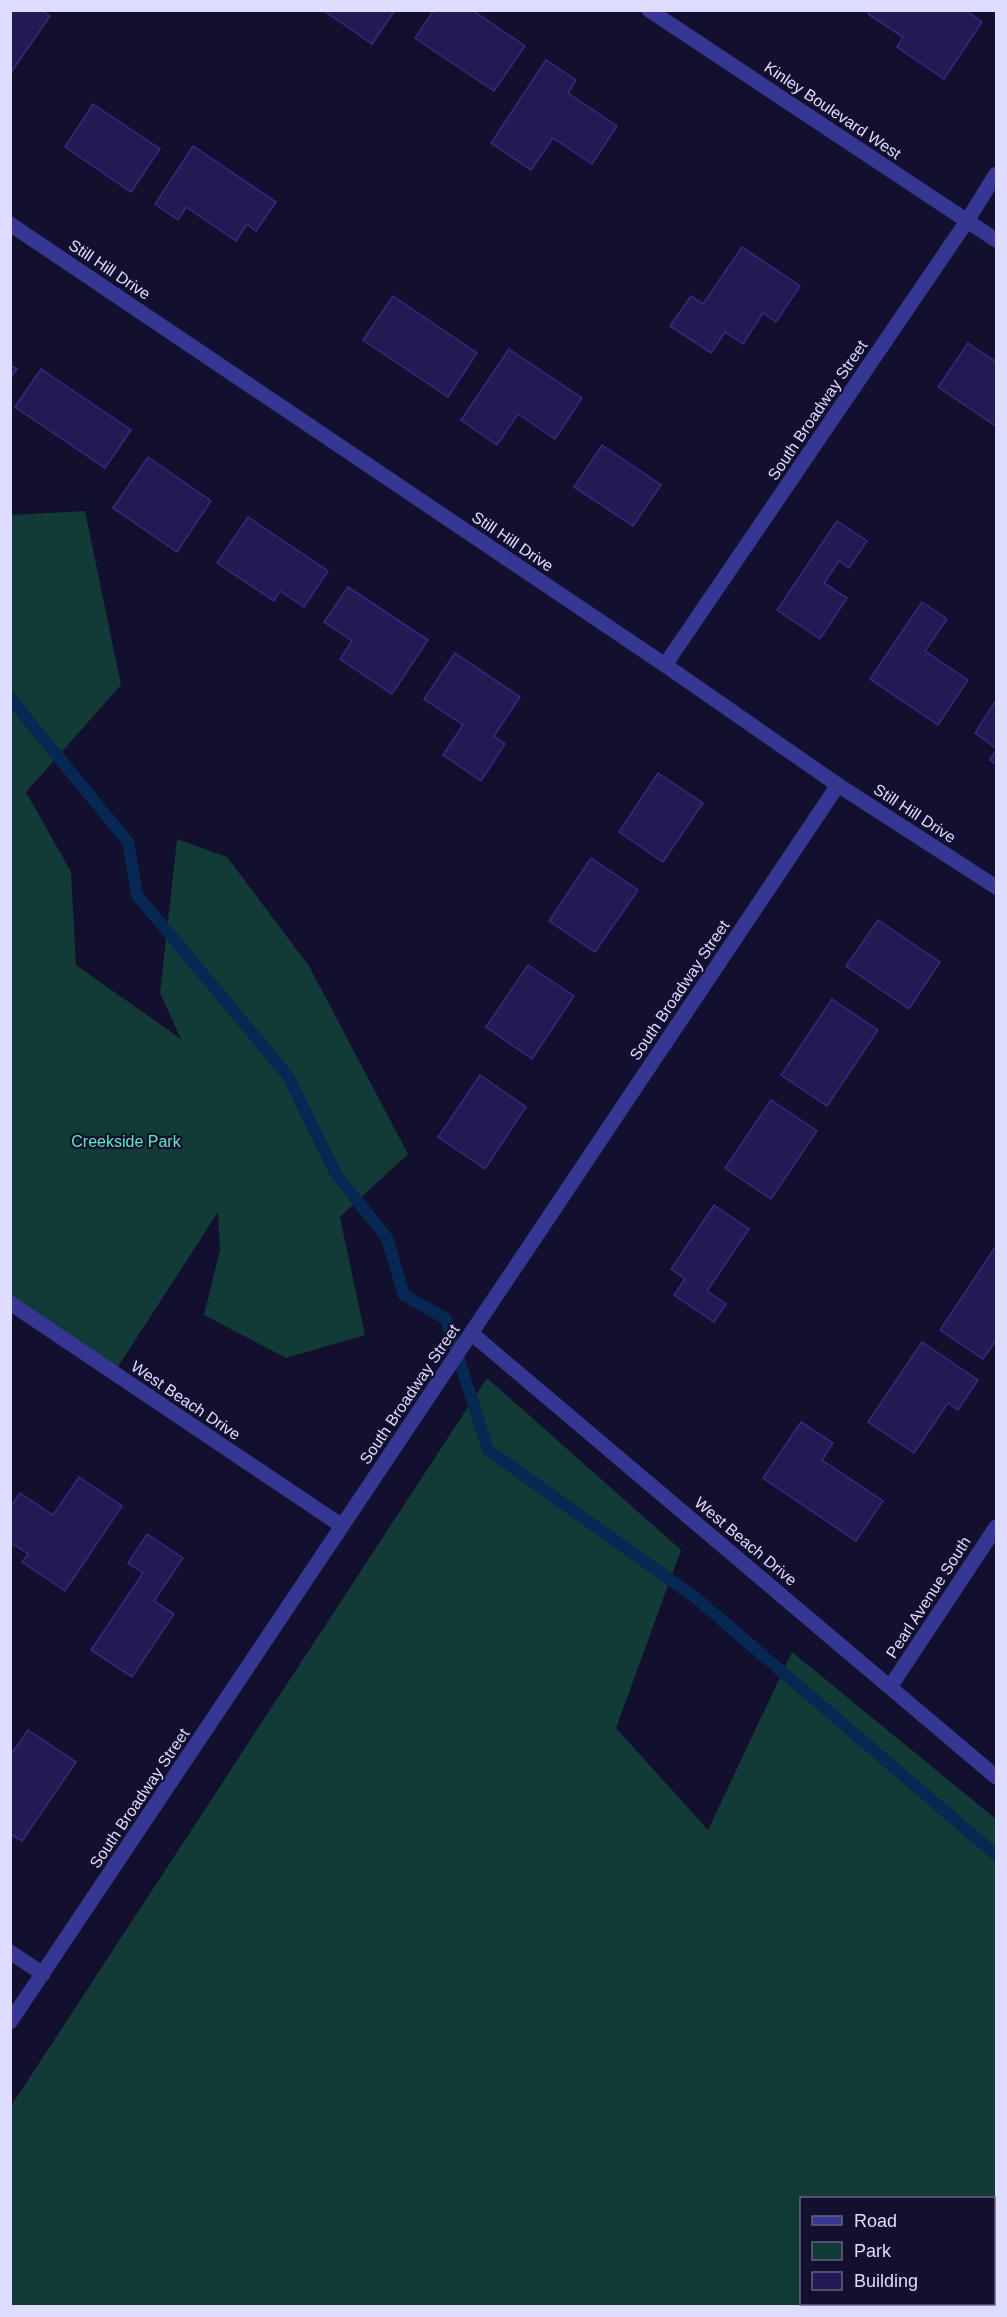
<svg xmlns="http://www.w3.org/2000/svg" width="1007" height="2317" font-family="Arial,sans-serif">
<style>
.green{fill:#123a36;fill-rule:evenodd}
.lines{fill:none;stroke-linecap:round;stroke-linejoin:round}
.stream{stroke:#082854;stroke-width:12}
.building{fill:#221a52;stroke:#362a80;stroke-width:1.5}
.street{stroke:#363792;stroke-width:15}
.labels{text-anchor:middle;stroke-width:4.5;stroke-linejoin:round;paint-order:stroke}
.street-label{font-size:16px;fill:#dfddff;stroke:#130f2f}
.park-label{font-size:16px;fill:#5decc1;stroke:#130f2f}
</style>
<rect width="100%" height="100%" fill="#130f2f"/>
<g class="green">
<path d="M85 511 121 685 26 792 71 872 76 965 181 1039 160 993 177 839 227 857 309 966 408 1154 340 1217 365 1335 286 1358 204 1315 220 1250 218 1212 114 1373 11 1303 10 515Z"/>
<path d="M487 1378 681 1550 616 1728 708 1830 792 1652 996 1819V2306H11V2106ZM802 2198H994V2304H802Z"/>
</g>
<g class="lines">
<path class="stream" d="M10 698 128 842 137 895 288 1076 336 1174 387 1238 404 1295 446 1319 488 1450 696 1598 996 1855"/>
</g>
<g class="building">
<path d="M10 10H41L50 16 10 74Z"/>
<path d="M323 10H395L372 44Z"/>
<path d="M434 10H472L525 46 494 91 415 38Z"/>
<path d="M870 10H965L982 22 944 79 897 47 903 37 868 14Z"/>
<path d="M546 60 576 80 568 93 617 126 592 164 553 138 531 170 491 143Z"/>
<path d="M93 104 160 149 131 192 65 147Z"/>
<path d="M193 146 276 202 256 231 247 224 236 241 186 207 178 220 155 204Z"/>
<path d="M742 247 800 286 776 322 763 313 743 344 725 332 711 353 670 326 691 296 703 304Z"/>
<path d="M393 296 477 353 448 397 363 340Z"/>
<path d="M968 343 996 362V426L938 387Z"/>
<path d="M509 349 582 398 555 439 518 414 497 445 461 420Z"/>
<path d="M10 365 17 369 10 378Z"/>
<path d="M41 369 131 430 105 468 15 407Z"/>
<path d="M602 445 661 485 633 526 574 487Z"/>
<path d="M148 457 211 501 177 552 113 508Z"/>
<path d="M248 517 328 571 304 607 280 591 274 601 217 563Z"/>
<path d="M837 521 867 541 849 568 839 561 824 583 847 598 820 639 777 610Z"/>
<path d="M348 587 428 640 392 694 340 659 352 641 324 622Z"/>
<path d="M922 602 947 619 925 651 968 680 938 725 870 679Z"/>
<path d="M455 653 520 697 494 736 505 744 481 781 443 755 463 725 424 699Z"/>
<path d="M996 700V748L975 733Z"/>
<path d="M996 750V764L990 760Z"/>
<path d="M658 773 703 803 663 862 619 832Z"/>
<path d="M591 858 638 890 595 952 549 921Z"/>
<path d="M878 920 940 962 909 1009 846 966Z"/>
<path d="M528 965 574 996 532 1059 486 1027Z"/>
<path d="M832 999 878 1030 827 1106 781 1075Z"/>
<path d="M480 1075 526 1107 485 1169 438 1137Z"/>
<path d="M771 1100 817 1131 771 1199 725 1168Z"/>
<path d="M714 1205 749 1229 707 1291 726 1304 714 1322 674 1295 685 1279 671 1269Z"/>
<path d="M996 1246V1340L983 1359 940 1330Z"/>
<path d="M922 1342 978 1380 958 1410 948 1403 914 1453 868 1422Z"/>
<path d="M801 1422 833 1443 822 1460 883 1501 856 1541 763 1478Z"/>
<path d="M79 1477 122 1506 65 1591 22 1562 28 1554 10 1542V1508L20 1493 53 1515Z"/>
<path d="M147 1534 183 1558 154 1601 174 1614 132 1677 91 1650 143 1573 128 1563Z"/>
<path d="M28 1730 76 1762 22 1841 10 1834V1756Z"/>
</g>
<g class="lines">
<g class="street">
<path d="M649 10 996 240"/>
<path d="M10 224 665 665 838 785 996 887"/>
<path d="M665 665 967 221 996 174"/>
<path d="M10 1303 342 1526"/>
<path d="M471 1333 996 1777"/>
<path d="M890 1687 996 1527"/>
<path d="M10 1952 43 1974"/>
<path d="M10 2022 838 785"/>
</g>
</g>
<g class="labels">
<g class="street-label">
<text transform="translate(833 110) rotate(34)" y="6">Kinley Boulevard West</text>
<text transform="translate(110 269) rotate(34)" y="6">Still Hill Drive</text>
<text transform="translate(817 410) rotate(-56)" y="6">South Broadway Street</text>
<text transform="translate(513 541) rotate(34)" y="6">Still Hill Drive</text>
<text transform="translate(915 813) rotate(33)" y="6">Still Hill Drive</text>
<text transform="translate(679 990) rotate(-56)" y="6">South Broadway Street</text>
<text transform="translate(409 1394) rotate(-56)" y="6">South Broadway Street</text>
<text transform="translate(186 1400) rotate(34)" y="6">West Beach Drive</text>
<text transform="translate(746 1541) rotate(40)" y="6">West Beach Drive</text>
<text transform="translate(928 1597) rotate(-57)" y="6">Pearl Avenue South</text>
<text transform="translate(139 1798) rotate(-56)" y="6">South Broadway Street</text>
</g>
<g class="park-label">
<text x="126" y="1147">Creekside Park</text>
</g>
</g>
<rect width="1007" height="2317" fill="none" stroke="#dfddff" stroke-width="24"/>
<rect x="800" y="2197" width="195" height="108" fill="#130f2f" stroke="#656182" stroke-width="1.5"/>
<rect x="812" y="2216" width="30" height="9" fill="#363792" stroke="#656182" stroke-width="1.5"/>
<text x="854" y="2227" font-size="18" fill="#dfddff">Road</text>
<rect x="812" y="2242" width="30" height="18" fill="#123a36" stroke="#656182" stroke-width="1.5"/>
<text x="854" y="2257" font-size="18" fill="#dfddff">Park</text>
<rect x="812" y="2272" width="30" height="18" fill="#221a52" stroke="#656182" stroke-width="1.5"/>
<text x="854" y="2287" font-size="18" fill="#dfddff">Building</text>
</svg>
